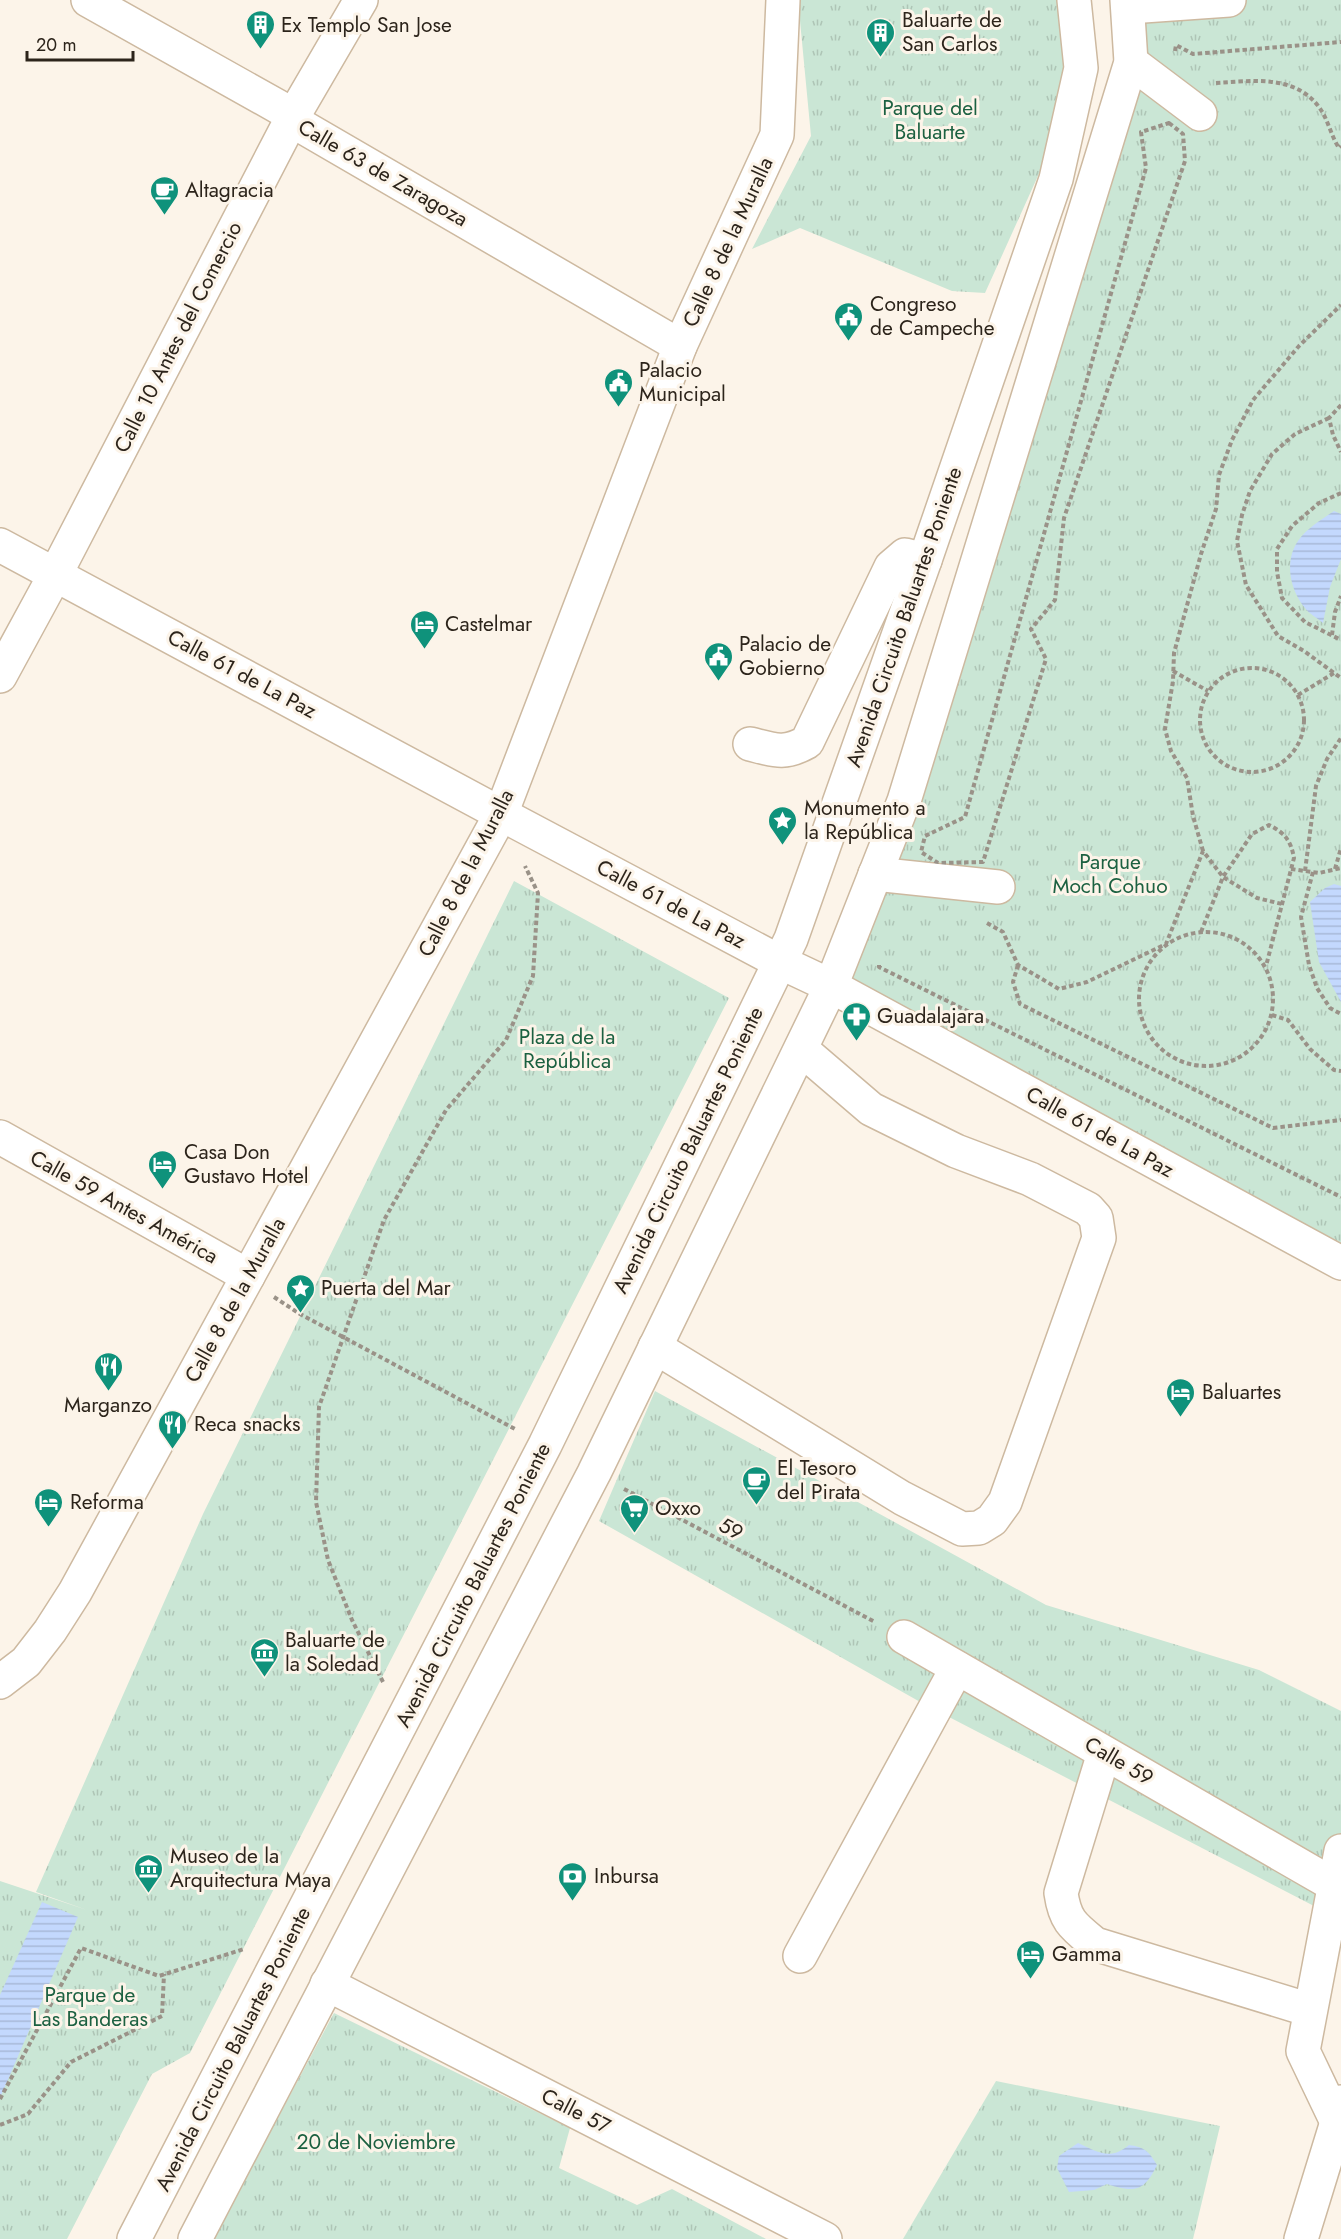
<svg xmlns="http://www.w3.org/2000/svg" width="1341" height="2239" font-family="Jost,sans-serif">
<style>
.park{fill:url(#park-tufts)}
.water{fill:url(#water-rules)}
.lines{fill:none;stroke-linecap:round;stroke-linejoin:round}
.minor-casing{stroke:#cdb9a0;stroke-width:36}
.major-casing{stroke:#cdb9a0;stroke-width:36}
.path{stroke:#9a9288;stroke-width:4;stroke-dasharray:4.5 3;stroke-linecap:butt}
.minor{stroke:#fff;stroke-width:33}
.major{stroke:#fff;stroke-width:33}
.labels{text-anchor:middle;stroke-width:6;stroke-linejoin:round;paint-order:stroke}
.poi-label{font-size:21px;fill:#2c241b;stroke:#fcf4e9;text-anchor:start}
.park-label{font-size:21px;fill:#1c6141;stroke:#fcf4e9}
.street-label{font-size:21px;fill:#2c241b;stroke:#fcf4e9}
</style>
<defs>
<pattern id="park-tufts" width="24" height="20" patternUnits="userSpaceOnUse" patternTransform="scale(1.5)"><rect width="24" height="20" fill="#cae6d5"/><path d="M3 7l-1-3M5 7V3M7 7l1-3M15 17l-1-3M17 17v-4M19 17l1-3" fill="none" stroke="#aec5b6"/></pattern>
<pattern id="water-rules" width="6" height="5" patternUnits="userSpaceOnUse" patternTransform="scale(1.5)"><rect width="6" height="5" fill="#c3d8fd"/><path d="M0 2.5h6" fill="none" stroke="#a8b9d8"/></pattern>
</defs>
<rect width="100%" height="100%" fill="#fcf4e9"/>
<g class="park">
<path d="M798 0H1060L1064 65 1057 127 1042 167 985 293 952 291 800 228 752 249 811 136Z"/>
<path d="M1217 0H1341V1263L831 986 1131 62 1129 7Z"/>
<path d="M514 881 729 998 190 2053 152 2074 67 2239H0V1881L87 1910 36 1892 203 1514Z"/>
<path d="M655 1391 1046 1605 1259 1670 1341 1711V1920L922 1703 599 1521Z"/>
<path d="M334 2013 570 2128 559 2168 637 2205 672 2189 766 2239H213Z"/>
<path d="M996 2081 1220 2126 1193 2239H903Z"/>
</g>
<g class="water">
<path d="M1334 511 1341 514V559L1330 587 1323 623C1318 618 1309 614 1305 608 1290 590 1284 561 1298 541 1307 528 1321 520 1334 511Z"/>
<path d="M1334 884 1341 886V1002L1319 962 1310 902 1325 888Z"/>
<path d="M42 1902 78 1917 0 2098V1995Z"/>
<path d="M1078 2143C1098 2152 1110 2161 1129 2145 1144 2147 1149 2151 1157 2165 1144 2192 1135 2193 1107 2184L1094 2190 1069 2192 1057 2168 1059 2156Z"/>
</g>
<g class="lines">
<defs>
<g id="minor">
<path d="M88 0 284 110 291 120 680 346"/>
<path d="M1129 7 1229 0"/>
<path d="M1131 62 1200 114"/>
<path d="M0 545 501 814 780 962 831 986 1341 1263"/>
<path d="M0 676 56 573 291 120 361 0"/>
<path d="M750 744C774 750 784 755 807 742L891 567 905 555 925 560"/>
<path d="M875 874 998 887"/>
<path d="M0 1137 248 1276"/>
<path d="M655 1347 902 1498 962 1529 979 1528 992 1520 1005 1502 1099 1238 1096 1218 1088 1209 1030 1179 956 1151 871 1109 801 1049"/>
<path d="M904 1637 1334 1885"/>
<path d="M0 1682 26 1662 50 1631 75 1592 501 814 680 346 777 135 783 0"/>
<path d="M1104 1753 1061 1893C1065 1921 1073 1926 1095 1944L1310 2010"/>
<path d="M800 1956 957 1668"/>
<path d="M327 1984 825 2239"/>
<path d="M1337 2122 1303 2051 1341 1851"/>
</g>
<g id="major">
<path d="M134 2239 545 1445 791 939 925 560 1056 179 1081 68 1074 0"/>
<path d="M195 2239 594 1473 831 986 904 801 1131 62 1127 0"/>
<path d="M1301 2239 1337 2122 1341 2102"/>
</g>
</defs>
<use href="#minor" class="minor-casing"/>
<use href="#major" class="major-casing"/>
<g class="path">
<path d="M1175 51 1176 45 1193 54 1341 42"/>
<path d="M1216 83C1252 81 1294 74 1319 107 1328 119 1331 136 1339 148L1341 146"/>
<path d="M1169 123 1183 134 1185 161 1064 518 1055 600 1031 629 1046 659 983 862 938 863 921 852 925 836 965 817 1146 168 1141 132Z"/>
<path d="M1341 405 1329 418 1333 435 1341 452"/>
<path d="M1329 418 1295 434 1272 454 1250 491 1242 515 1237 541 1246 585 1278 636 1304 651 1341 678"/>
<path d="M1341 493 1319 503 1292 526 1277 549V572L1282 598 1305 622 1341 640"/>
<path d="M1332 635 1335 612 1341 596"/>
<circle cx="1252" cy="720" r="52"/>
<path d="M1173 671 1208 691"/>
<path d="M1298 695 1334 673"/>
<path d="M1203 851 1193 816 1187 778 1171 751 1165 729 1173 681 1174 653 1201 554 1216 509 1219 475 1232 440 1253 400 1299 346 1341 305"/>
<path d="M1291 869 1319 873 1341 868"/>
<path d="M1335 869 1341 848"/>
<path d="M1305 871 1316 786 1327 759 1341 738"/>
<path d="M1313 872 1301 917 1309 965 1317 988 1330 1008 1341 1014"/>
<path d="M987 923 1003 932 1018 965 1059 989 1087 982 1166 944 1203 851 1223 877 1252 834 1269 825C1285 833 1291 841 1294 858L1266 966"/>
<circle cx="1206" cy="999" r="67"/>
<path d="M1201 932 1223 877 1257 898 1282 904"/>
<path d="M879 965V967L1341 1197"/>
<path d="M1018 965 1013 982 1020 1004 1273 1128 1341 1120"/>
<path d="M1272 1015 1288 1020 1310 1049 1334 1070 1341 1071"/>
<path d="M274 1297 300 1314 515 1429"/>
<path d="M624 1489 875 1622"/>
<path d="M383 1682 352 1620 328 1560 316 1502 319 1407 384 1220 446 1110 506 1040 533 976 538 893 525 866"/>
<path d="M0 2099 81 1948 159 1976 244 1949"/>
<path d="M0 2125 28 2114 71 2062 162 2016 164 1974"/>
</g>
<use href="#minor" class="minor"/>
<use href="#major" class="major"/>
</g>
<defs>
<symbol id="building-pin" viewBox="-11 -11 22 30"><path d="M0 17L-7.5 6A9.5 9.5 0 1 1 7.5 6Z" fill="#0f927b" stroke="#fcf4e9"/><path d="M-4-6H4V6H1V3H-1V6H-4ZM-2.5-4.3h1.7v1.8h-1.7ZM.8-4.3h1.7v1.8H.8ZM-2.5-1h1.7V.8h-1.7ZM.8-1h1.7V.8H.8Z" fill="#fff"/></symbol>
<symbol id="cafe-pin" viewBox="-11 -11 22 30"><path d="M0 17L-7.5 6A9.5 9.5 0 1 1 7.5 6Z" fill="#0f927b" stroke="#fcf4e9"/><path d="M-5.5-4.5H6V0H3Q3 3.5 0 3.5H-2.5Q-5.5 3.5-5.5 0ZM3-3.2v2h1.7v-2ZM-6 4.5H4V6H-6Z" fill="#fff"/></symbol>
<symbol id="civic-pin" viewBox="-11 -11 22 30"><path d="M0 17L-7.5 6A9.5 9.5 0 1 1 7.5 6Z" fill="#0f927b" stroke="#fcf4e9"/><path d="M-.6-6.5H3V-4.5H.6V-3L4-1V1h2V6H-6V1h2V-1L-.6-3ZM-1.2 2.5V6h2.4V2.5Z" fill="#fff"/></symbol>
<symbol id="hotel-pin" viewBox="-11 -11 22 30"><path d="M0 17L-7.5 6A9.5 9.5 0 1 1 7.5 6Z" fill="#0f927b" stroke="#fcf4e9"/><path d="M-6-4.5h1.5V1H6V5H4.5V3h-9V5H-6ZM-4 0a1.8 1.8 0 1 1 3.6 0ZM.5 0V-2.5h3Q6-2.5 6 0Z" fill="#fff"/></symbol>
<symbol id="sight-pin" viewBox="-11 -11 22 30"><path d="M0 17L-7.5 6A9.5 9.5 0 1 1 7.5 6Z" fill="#0f927b" stroke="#fcf4e9"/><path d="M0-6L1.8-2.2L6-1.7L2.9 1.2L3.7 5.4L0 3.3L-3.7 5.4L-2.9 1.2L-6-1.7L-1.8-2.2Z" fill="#fff"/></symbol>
<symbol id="pharmacy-pin" viewBox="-11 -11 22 30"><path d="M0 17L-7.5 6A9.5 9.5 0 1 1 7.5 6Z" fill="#0f927b" stroke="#fcf4e9"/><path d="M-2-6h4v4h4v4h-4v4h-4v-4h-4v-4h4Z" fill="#fff"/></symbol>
<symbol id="restaurant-pin" viewBox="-11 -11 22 30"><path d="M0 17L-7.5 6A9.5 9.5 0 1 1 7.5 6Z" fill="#0f927b" stroke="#fcf4e9"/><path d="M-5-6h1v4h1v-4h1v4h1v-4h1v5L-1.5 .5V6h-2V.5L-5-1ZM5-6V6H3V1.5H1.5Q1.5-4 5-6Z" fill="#fff"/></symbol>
<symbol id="supermarket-pin" viewBox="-11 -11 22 30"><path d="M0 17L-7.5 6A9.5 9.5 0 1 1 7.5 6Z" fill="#0f927b" stroke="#fcf4e9"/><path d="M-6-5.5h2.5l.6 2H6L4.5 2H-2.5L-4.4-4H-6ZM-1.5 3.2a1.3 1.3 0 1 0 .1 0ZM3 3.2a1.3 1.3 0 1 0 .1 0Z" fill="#fff"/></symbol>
<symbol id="museum-pin" viewBox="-11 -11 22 30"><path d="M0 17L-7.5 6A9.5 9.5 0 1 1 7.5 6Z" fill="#0f927b" stroke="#fcf4e9"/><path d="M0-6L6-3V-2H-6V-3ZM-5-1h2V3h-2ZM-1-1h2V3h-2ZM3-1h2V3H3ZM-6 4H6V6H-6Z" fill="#fff"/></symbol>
<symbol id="bank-pin" viewBox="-11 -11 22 30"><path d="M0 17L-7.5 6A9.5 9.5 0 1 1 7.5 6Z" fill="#0f927b" stroke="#fcf4e9"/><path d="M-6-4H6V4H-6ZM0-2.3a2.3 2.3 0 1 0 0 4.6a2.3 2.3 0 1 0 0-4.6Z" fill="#fff"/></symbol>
</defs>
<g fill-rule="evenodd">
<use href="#building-pin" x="244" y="8" width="33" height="45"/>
<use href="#building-pin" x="864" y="16" width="33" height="45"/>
<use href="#cafe-pin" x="148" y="174" width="33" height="45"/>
<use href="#civic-pin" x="832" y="300" width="33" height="45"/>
<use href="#civic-pin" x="602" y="366" width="33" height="45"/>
<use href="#hotel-pin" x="408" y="608" width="33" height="45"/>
<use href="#civic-pin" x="702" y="640" width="33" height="45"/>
<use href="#sight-pin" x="766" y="804" width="33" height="45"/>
<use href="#pharmacy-pin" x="840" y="1000" width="33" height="45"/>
<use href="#hotel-pin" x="146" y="1148" width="33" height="45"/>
<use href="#sight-pin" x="284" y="1272" width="33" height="45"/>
<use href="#restaurant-pin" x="92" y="1350" width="33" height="45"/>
<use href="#hotel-pin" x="1164" y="1376" width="33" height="45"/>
<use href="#restaurant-pin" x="156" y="1408" width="33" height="45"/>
<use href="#cafe-pin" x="740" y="1464" width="33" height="45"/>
<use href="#hotel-pin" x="32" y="1486" width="33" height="45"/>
<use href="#supermarket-pin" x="618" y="1492" width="33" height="45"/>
<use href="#museum-pin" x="248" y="1636" width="33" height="45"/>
<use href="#museum-pin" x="132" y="1852" width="33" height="45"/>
<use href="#bank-pin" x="556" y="1860" width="33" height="45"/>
<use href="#hotel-pin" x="1014" y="1938" width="33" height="45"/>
</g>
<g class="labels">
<g class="poi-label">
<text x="902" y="27">Baluarte de<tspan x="902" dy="24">San Carlos</tspan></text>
<text x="281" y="32">Ex Templo San Jose</text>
<text x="185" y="197">Altagracia</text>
<text x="870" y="311">Congreso<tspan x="870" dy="24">de Campeche</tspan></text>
<text x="639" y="377">Palacio<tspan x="639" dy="24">Municipal</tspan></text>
<text x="445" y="631">Castelmar</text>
<text x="739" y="651">Palacio de<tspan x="739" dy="24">Gobierno</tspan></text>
<text x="804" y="815">Monumento a<tspan x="804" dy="24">la República</tspan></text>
<text x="877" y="1023">Guadalajara</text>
<text x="184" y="1159">Casa Don<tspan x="184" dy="24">Gustavo Hotel</tspan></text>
<text x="321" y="1295">Puerta del Mar</text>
<text x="1202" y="1399">Baluartes</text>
<text x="108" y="1412" text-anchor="middle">Marganzo</text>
<text x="194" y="1431">Reca snacks</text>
<text x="777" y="1475">El Tesoro<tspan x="777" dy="24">del Pirata</tspan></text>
<text x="70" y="1509">Reforma</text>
<text x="655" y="1515">Oxxo</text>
<text x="285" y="1647">Baluarte de<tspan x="285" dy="24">la Soledad</tspan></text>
<text x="170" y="1863">Museo de la<tspan x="170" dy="24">Arquitectura Maya</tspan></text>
<text x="594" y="1883">Inbursa</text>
<text x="1052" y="1961">Gamma</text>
</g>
<g class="park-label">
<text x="930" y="115">Parque del<tspan x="930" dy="24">Baluarte</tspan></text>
<text x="1110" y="869">Parque<tspan x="1110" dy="24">Moch Cohuo</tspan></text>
<text x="567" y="1044">Plaza de la<tspan x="567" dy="24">República</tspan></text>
<text x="90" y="2002">Parque de<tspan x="90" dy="24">Las Banderas</tspan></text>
<text x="376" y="2149">20 de Noviembre</text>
</g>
<g class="street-label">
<text transform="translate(383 173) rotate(30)" y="7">Calle 63 de Zaragoza</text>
<text transform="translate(728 242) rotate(-65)" y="7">Calle 8 de la Muralla</text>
<text transform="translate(178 337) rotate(-63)" y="7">Calle 10 Antes del Comercio</text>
<text transform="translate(904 617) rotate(-71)" y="7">Avenida Circuito Baluartes Poniente</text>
<text transform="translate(242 674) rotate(28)" y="7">Calle 61 de La Paz</text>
<text transform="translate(466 873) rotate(-63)" y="7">Calle 8 de la Muralla</text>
<text transform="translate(671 904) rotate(28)" y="7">Calle 61 de La Paz</text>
<text transform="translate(1100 1132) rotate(29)" y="7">Calle 61 de La Paz</text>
<text transform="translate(688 1150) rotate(-64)" y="7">Avenida Circuito Baluartes Poniente</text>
<text transform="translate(124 1207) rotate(29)" y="7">Calle 59 Antes América</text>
<text transform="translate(235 1300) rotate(-61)" y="7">Calle 8 de la Muralla</text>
<text transform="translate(731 1529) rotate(28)" y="7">59</text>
<text transform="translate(473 1585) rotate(-63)" y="7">Avenida Circuito Baluartes Poniente</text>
<text transform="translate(1119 1761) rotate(30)" y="7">Calle 59</text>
<text transform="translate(233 2049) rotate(-63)" y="7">Avenida Circuito Baluartes Poniente</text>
<text transform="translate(576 2111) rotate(27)" y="7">Calle 57</text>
</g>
</g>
<path d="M27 51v9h106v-9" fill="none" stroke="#2c241b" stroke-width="3"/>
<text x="36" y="51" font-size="18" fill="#2c241b" stroke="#fcf4e9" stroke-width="4.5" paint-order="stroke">20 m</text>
</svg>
